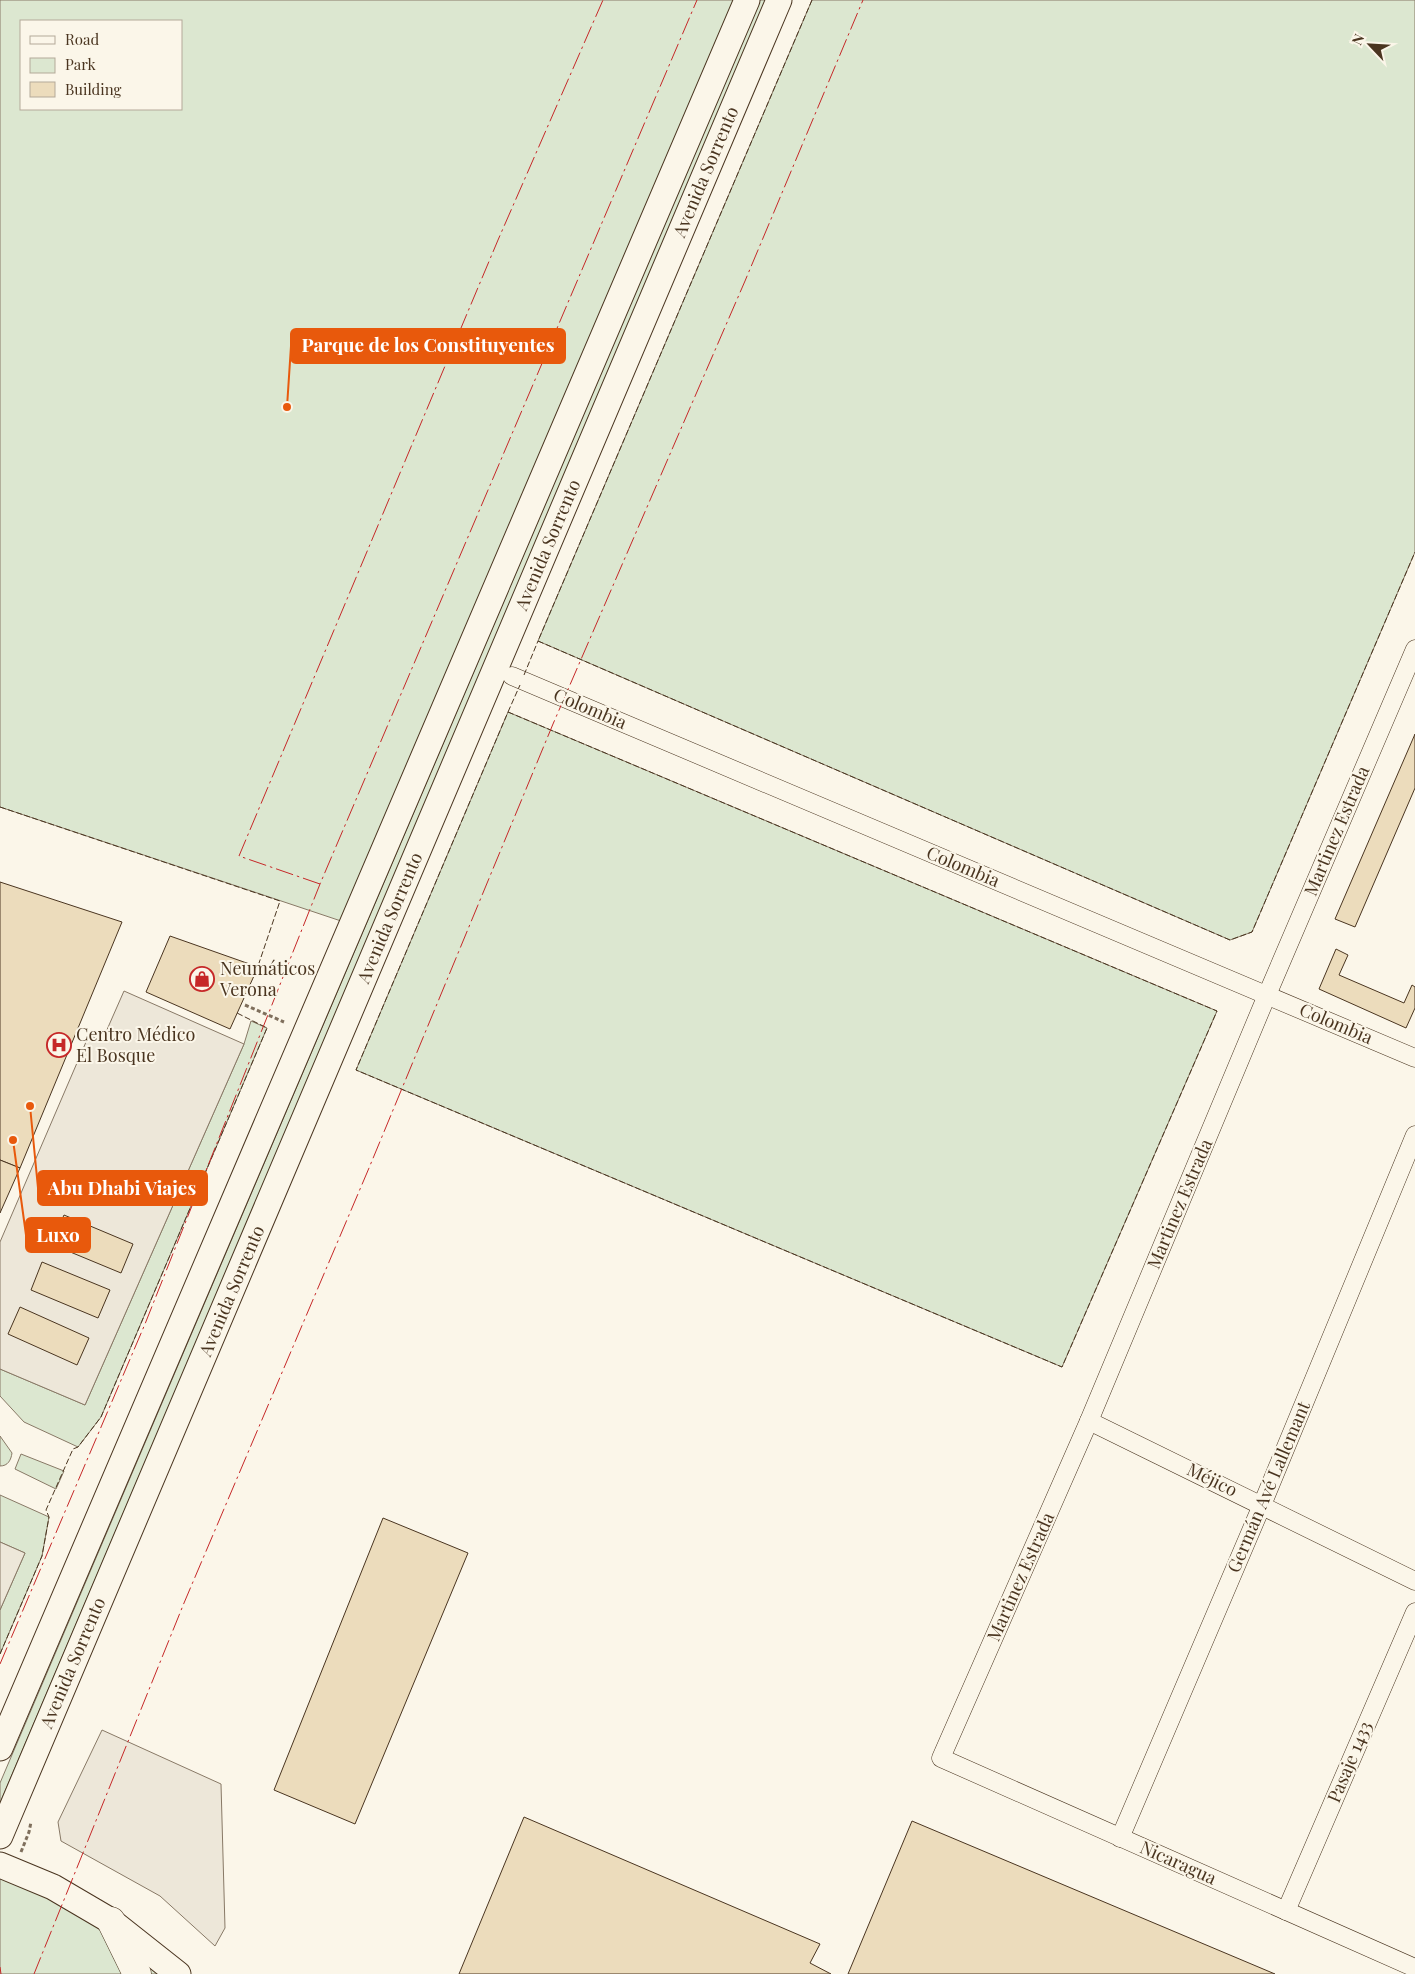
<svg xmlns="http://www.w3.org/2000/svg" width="1415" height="1974" font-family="'Playfair Display',serif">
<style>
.green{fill:#dce7d0;stroke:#887966;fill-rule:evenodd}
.parking{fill:#ede7d9;stroke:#887966}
.building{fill:#ecdcbc;stroke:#4a3520}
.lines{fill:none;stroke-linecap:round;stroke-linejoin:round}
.minor-casing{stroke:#4a3520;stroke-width:19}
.secondary-casing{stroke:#4a3520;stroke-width:27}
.motorway-casing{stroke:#4a3520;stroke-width:29}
.path{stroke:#7f6f5c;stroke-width:3;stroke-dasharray:4 2.5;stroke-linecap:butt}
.minor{stroke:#fbf6e9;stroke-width:18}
.secondary{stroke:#fbf6e9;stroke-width:25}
.motorway{stroke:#fbf6e9;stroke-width:28}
.fence{stroke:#4a3520;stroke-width:1;stroke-dasharray:6 2.5;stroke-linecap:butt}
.power{stroke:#c62828;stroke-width:1;stroke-dasharray:18 4 2.5 4;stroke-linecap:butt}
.labels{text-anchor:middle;stroke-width:4;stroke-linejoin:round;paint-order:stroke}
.street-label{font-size:18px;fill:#4a3520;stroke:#fbf6e9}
.poi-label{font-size:18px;fill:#4a3520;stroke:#fbf6e9;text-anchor:start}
.leader{fill:none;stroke:#e8590c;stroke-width:2}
.callout-dot{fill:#e8590c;stroke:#fbf6e9;stroke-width:2}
.callout{fill:#e8590c;stroke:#e8590c;stroke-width:2}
.callout-label{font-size:19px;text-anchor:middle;font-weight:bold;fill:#fff}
</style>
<rect width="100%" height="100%" fill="#fbf6e9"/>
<g class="green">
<path d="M0 0H747L353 925 0 807ZM21 21H181V109H21Z"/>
<path d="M760 0H767L0 1803V1783Z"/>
<path d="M812 0H1415V552L1252 932 1230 940 538 641Z"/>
<path d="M508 712 1217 1011 1062 1367 356 1070Z"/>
<path d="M251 1021 267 1028 101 1417 78 1447 24 1422 0 1396V1369L85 1405 244 1044Z"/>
<path d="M0 1436 12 1453C11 1460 8 1466 0 1466Z"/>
<path d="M21 1454 64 1471 56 1489 15 1469Z"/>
<path d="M0 1495 49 1517 42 1556 0 1654V1610L25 1553 0 1542Z"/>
<path d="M0 1865 178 1974H0Z"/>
</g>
<g class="parking">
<path d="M124 991 244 1044 85 1405 0 1369V1242L89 1035 102 1041Z"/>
<path d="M0 1542 25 1553 0 1610Z"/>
<path d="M102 1730 221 1784 225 1928 215 1946 160 1896 61 1841 58 1822Z"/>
</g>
<g class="building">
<path d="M1415 734V788L1355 927 1335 919Z"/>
<path d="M0 882 122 922 20 1168 0 1160Z"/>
<path d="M170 936 258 967 230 1029 146 992Z"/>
<path d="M1336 949 1348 955 1339 975 1404 1003 1412 985 1415 987V1008L1406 1028 1319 989Z"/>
<path d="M0 1160 20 1168 0 1213Z"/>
<path d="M64 1215 133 1244 121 1273 51 1244Z"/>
<path d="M42 1262 110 1290 98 1318 31 1290Z"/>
<path d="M20 1307 89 1338 77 1365 8 1334Z"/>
<path d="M383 1518 468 1553 355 1824 274 1790Z"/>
<path d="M524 1817 820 1944 810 1963 831 1974H459Z"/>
<path d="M912 1821 1275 1974H848Z"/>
</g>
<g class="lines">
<defs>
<g id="minor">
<path d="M1415 649 1267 995 1089 1421 941 1758 1415 1968"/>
<path d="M512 676 1415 1058"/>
<path d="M1089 1421 1415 1581"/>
<path d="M1120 1838 1262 1505 1415 1135"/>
<path d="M1286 1911 1415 1612"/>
</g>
<g id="secondary">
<path d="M0 1748 747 0"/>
<path d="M0 1836 779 0"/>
<path d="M0 1865 53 1887 111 1921 178 1974"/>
</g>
<path id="motorway" d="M111 1921 137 1974"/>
</defs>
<use href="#minor" class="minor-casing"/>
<use href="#secondary" class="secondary-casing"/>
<use href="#motorway" class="motorway-casing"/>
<g class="path">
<path d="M245 1005 284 1022"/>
<path d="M21 1852 29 1832 31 1822"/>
</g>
<use href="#minor" class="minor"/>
<use href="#secondary" class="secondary"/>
<use href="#motorway" class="motorway"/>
<g class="fence">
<path d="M812 0 538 641 1230 940 1252 932 1415 552"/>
<path d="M524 675 538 641"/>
<path d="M508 712 1217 1011 1062 1367 356 1070Z"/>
<path d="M508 712 520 685"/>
<path d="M0 807 280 901 257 969"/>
<path d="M0 1654 42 1556 49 1517 46 1510 73 1449 78 1447 101 1417 267 1028 237 1013"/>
</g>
<g class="power">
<path d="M320 884 239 856 498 240 603 0"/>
<path d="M0 1664 145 1324 320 884 697 0"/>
<path d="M0 1967 1 1974"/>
<path d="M34 1974 184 1603 369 1168 553 724 745 281 863 0"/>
</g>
</g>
<defs>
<symbol id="shop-ring" viewBox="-11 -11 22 22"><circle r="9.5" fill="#fbf6e9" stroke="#c62828" stroke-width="1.5"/><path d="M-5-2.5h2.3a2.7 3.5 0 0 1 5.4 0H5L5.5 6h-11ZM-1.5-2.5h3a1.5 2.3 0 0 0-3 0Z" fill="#c62828"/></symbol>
<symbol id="hospital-ring" viewBox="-11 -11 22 22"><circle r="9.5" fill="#fbf6e9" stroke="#c62828" stroke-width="1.5"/><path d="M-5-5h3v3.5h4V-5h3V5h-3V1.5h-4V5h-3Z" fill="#c62828"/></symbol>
</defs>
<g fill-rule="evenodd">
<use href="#shop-ring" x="188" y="965" width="28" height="28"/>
<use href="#hospital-ring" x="45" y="1031" width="28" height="28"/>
</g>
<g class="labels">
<g class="street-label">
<text transform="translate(706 172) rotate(-67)" y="6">Avenida Sorrento</text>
<text transform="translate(548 545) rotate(-67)" y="6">Avenida Sorrento</text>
<text transform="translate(590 709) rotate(23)" y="6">Colombia</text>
<text transform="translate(1337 831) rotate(-67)" y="6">Martinez Estrada</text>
<text transform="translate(963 867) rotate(23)" y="6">Colombia</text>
<text transform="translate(390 918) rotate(-67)" y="6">Avenida Sorrento</text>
<text transform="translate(1336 1024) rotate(23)" y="6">Colombia</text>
<text transform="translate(1180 1204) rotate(-67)" y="6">Martinez Estrada</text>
<text transform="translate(232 1291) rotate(-67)" y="6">Avenida Sorrento</text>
<text transform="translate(1212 1480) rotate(26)" y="6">Méjico</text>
<text transform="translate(1269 1487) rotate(-67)" y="6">Germán Avé Lallemant</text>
<text transform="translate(1021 1577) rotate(-66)" y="6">Martinez Estrada</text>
<text transform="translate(73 1663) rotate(-67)" y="6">Avenida Sorrento</text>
<text transform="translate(1350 1762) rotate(-67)" y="6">Pasaje 1433</text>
<text transform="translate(1178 1863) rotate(24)" y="6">Nicaragua</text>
</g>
<g class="poi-label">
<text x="220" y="975">Neumáticos<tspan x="220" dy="21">Verona</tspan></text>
<text x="76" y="1041">Centro Médico<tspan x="76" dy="21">El Bosque</tspan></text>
</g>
</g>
<path class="leader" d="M287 407L291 346M30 1106L38 1188M13 1140L26 1235"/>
<g class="callout-dot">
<circle cx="287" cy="407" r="5"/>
<circle cx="30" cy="1106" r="5"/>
<circle cx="13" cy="1140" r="5"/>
</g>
<g class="callout">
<rect x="291" y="329" width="274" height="34" rx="5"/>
<rect x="38" y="1171" width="169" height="34" rx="5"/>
<rect x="26" y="1218" width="64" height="34" rx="5"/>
</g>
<g class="callout-label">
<text x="428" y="352">Parque de los Constituyentes</text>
<text x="122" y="1195">Abu Dhabi Viajes</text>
<text x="58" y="1242">Luxo</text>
</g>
<rect x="20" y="20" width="162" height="90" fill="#fbf6e9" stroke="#b4a999"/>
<rect x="30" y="36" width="25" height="8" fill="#fbf6e9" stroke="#b4a999"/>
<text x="65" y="45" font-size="15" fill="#4a3520">Road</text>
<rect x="30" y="58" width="25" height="15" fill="#dce7d0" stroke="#b4a999"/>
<text x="65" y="70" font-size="15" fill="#4a3520">Park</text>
<rect x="30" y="82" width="25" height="15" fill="#ecdcbc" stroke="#b4a999"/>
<text x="65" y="95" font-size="15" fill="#4a3520">Building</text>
<g transform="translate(1370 45) rotate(295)" stroke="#fbf6e9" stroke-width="4" paint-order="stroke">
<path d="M0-4L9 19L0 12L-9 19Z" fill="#4a3520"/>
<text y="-8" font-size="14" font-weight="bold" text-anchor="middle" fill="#4a3520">N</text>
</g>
</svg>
